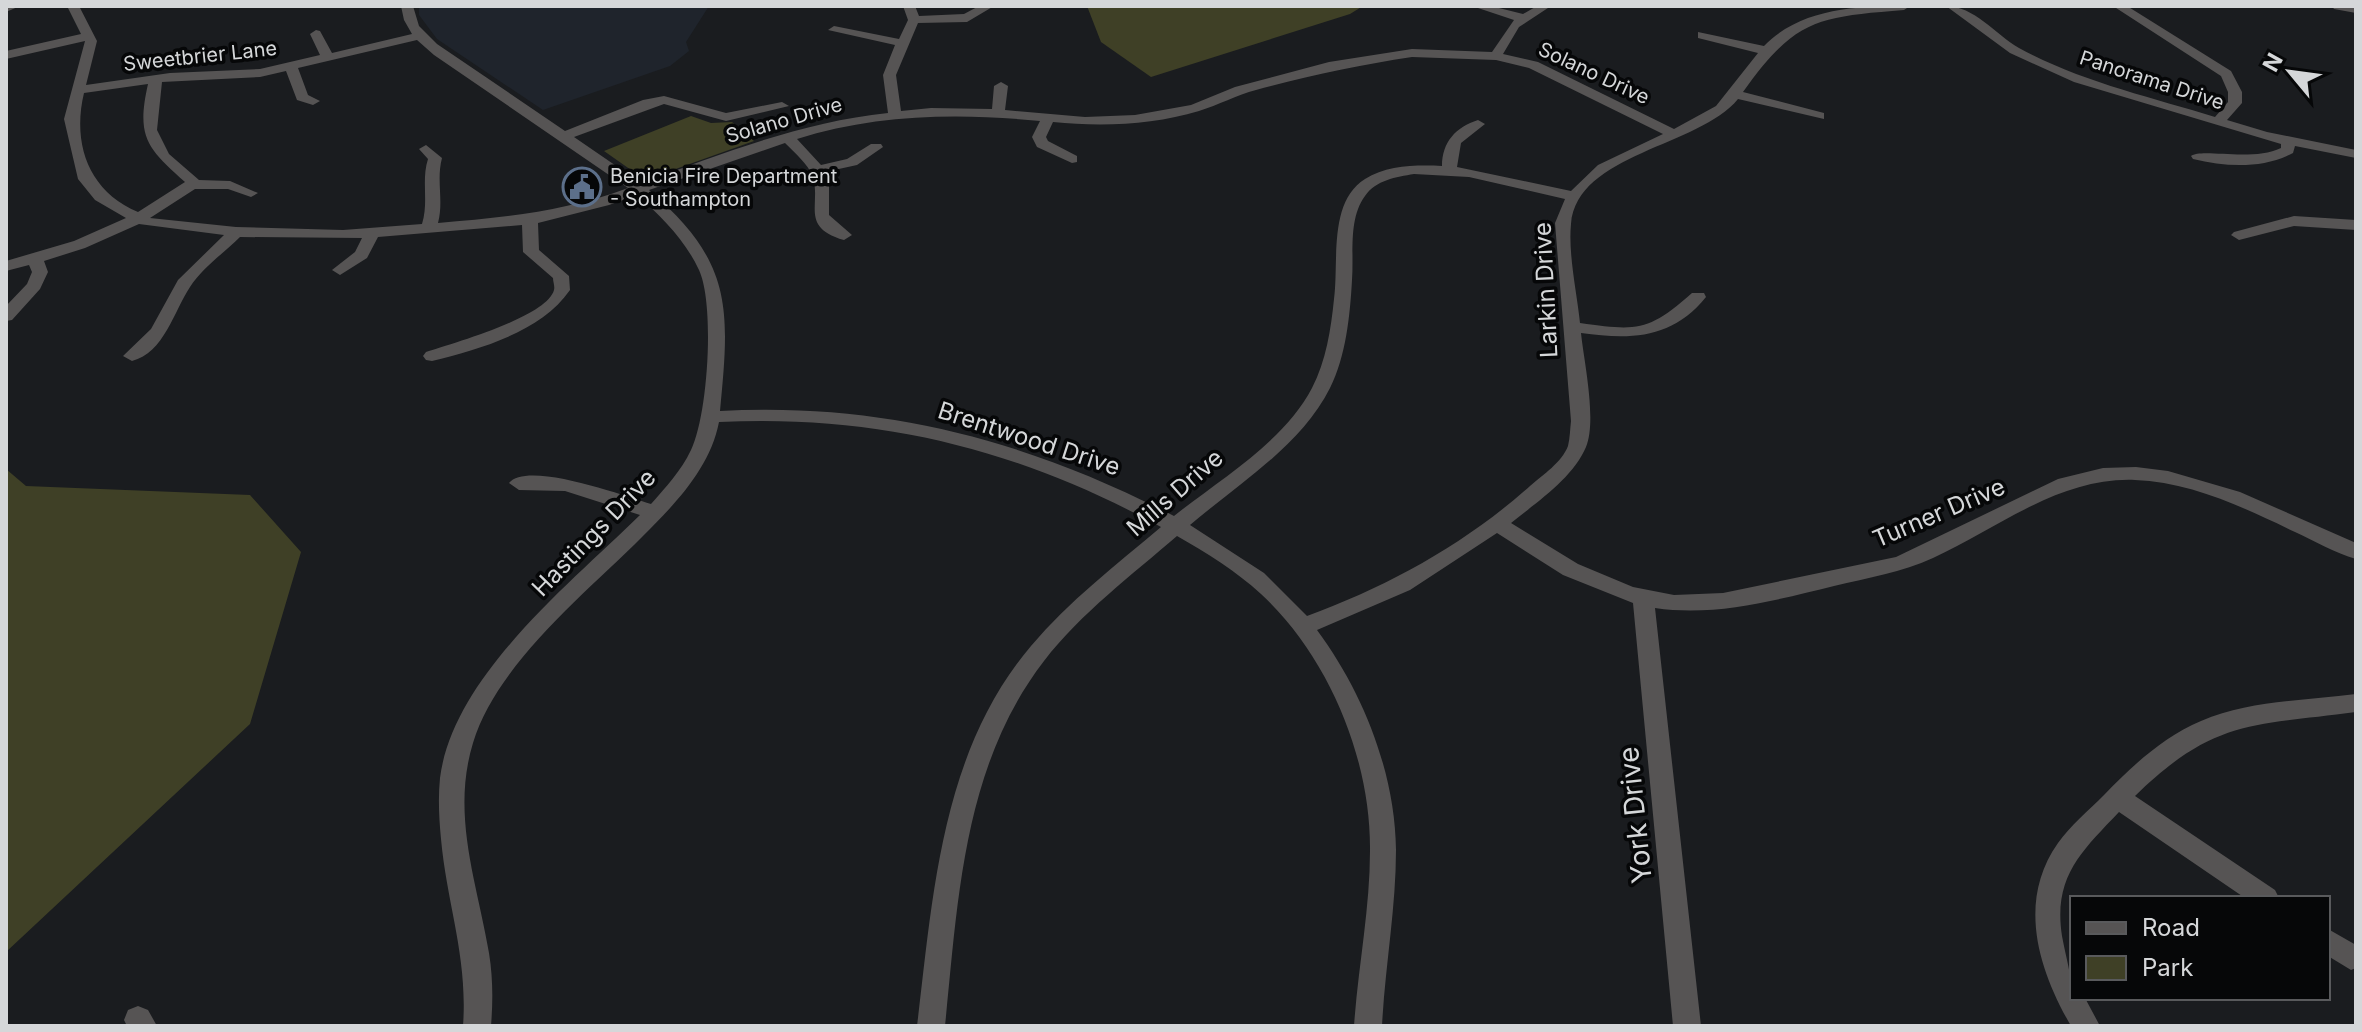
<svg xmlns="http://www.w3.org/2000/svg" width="2362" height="1032" font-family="Inter,sans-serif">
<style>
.built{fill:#1f242c}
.green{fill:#3f4026}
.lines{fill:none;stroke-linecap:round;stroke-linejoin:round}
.minor{fill:#565454;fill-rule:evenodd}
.labels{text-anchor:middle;stroke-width:7;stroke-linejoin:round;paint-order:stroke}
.far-street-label{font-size:20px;fill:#d5d7d9;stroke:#060708}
.far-poi-label{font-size:20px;fill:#d5d7d9;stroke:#060708;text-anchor:start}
.street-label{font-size:24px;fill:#d5d7d9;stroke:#060708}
.near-street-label{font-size:28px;fill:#d5d7d9;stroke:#060708}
</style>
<rect width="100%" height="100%" fill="#1a1c1f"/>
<path class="built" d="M419 6H709L686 42 689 51 670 66 543 110 437 39 419 15Z"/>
<g class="green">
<path d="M1087 6H1363L1350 14 1151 77 1101 42Z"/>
<path d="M691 116 711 123 732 122 754 141 656 176 641 177 604 151Z"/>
<path d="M6 469 26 486 250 495 301 552 250 724 6 952Z"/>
</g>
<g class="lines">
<g class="minor">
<path d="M6 6H20L6 12Z"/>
<path d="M67 6H79L97 41 86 85 170 73 260 69 320 55 310 34 316 30 320 31 332 53 412 34 404 20 401 6H413L419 26 437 44 565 131 643 100 664 96 726 113 782 102 789 106 726 121 664 104 574 137 641 183C722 154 801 122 888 113L883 75 895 45 828 30 834 26 899 39 908 20 903 6H915L919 16 964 14 979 6H994L967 22 918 23 896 75 901 111 931 108 992 109 994 86 1001 82 1008 86 1005 110 1085 117 1135 115 1191 105 1235 87 1329 62 1412 49 1492 52 1514 20 1472 6H1491L1523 14 1537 6H1551L1519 27 1503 54 1538 62 1674 129 1716 106 1758 53 1698 38V32L1764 46C1802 7 1859 6 1910 6L1904 10C1817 17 1795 19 1743 92L1824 113V119L1738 99C1699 147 1577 153 1571 224 1568 254 1577 293 1580 323 1637 331 1648 332 1692 293H1704L1706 297C1672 339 1631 340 1581 333 1584 362 1597 420 1586 447 1573 478 1537 502 1511 523L1578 564 1633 587 1674 595 1723 593 1896 557 2058 479 2103 468 2136 467 2168 471 2240 492 2356 543V559C2335 553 2315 541 2295 532 2245 508 2191 482 2135 480 2060 477 1998 528 1933 558 1902 572 1868 578 1834 586 1776 600 1716 617 1655 608L1701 1026H1673L1633 603 1563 575 1497 533 1410 590 1317 630C1363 692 1395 772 1396 850 1396 909 1385 967 1382 1026H1354C1358 968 1370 909 1370 851 1371 759 1329 657 1261 594 1236 571 1207 553 1177 536 1132 575 1081 613 1044 661 963 766 958 900 945 1026H917C933 895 941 752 1031 646 1069 601 1116 565 1161 527 1020 450 880 414 719 422 710 469 674 505 642 537 585 594 497 664 473 743 451 815 477 882 489 953 493 978 493 1001 491 1026H463C468 957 447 905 441 839 439 818 438 798 440 778 453 676 571 583 640 515L565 491 519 490 509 483C527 460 625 496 651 504 666 487 681 471 691 450 708 415 715 305 699 270 685 240 662 217 637 195L609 205 538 223 539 250 569 276 570 290C541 332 480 349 432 361L426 360 423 356 426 352C451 344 547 317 554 290 555 286 553 282 553 278L523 252 522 225 378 237 367 258 340 275 332 270 355 252 362 238 240 237C224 253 202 268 190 287 174 311 164 353 132 361L123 356 151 329 178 280 224 235 139 224 85 248 44 261 48 272 40 289 12 320 6 321V306L27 284 32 272 29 265 6 271V261L74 241 126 218 95 200 78 179 64 119 85 41 6 59V51L81 34ZM417 40 434 55 628 188C563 212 506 217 438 223 444 200 436 181 442 158L426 145 419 149 428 159C421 181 429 201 422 224L343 230 236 227 150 218 195 189H228L251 197 258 193 230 181 199 180 169 154 157 130 162 82 260 77 286 71 297 100 313 105 320 101 308 95 298 68ZM1412 57 1496 60 1529 68 1663 134 1598 165 1571 191 1457 167 1461 143 1485 124 1478 120C1456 127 1442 142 1442 166 1417 165 1387 165 1365 179 1328 202 1339 262 1334 299 1331 329 1326 361 1312 388 1284 442 1220 479 1174 516 1029 441 884 402 720 411 730 308 733 262 649 190L785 143C795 153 808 164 813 177 821 205 800 227 844 240L852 235 829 215V187L825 172 857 165 883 147 881 144H871L847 159 821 165 797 139C876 114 959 113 1040 121L1032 137 1037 147 1072 163 1077 162V156L1048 141 1046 137 1053 122C1101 127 1153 125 1199 111 1218 105 1237 95 1256 90 1308 76 1359 65 1412 57ZM148 84C136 137 147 148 185 182L138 212C88 191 72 143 84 93ZM1414 174 1469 177 1565 199 1555 223 1571 421C1570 429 1570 438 1568 446 1562 462 1543 475 1530 486 1465 544 1389 586 1307 616L1264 573 1190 525C1238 484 1301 446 1330 388 1346 356 1350 316 1352 280 1354 254 1348 219 1365 196 1376 180 1396 177 1414 174Z"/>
<path d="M1946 6C1974 6 1995 34 2019 48 2079 81 2150 97 2215 117L2228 102V92L2221 76 2113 6H2127L2231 71 2242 92V103L2227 120 2267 132 2356 150V158L2295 146 2293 153C2262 169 2227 167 2193 159L2191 156C2202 148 2252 162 2281 148V144L2074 82 2010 53Z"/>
<path d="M2332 6H2356V13L2334 9Z"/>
<path d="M2294 216 2356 220V230L2294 226 2239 240 2231 235 2234 232Z"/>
<path d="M2356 694V712C2253 726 2215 718 2135 796L2275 890 2279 898H2245L2119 812C2081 852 2053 877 2062 936 2066 958 2072 976 2072 998H2085L2100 1026H2071C2038 969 2017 901 2058 843 2070 826 2089 810 2104 795 2132 766 2163 737 2201 721 2250 700 2303 701 2356 694Z"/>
<path d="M2328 929 2356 945V968L2351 970 2328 956Z"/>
<path d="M138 1006 148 1010 157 1026H127L124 1020 128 1010Z"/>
</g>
</g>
<defs>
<symbol id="civic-ring" viewBox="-11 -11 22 22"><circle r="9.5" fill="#060708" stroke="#5c6f8a" stroke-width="1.5"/><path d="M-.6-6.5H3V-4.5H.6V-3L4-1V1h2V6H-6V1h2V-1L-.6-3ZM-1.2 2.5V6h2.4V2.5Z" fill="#5c6f8a"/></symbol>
</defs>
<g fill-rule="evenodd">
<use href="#civic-ring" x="560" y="165" width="44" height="44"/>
</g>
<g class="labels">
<g class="far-street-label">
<text transform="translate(200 56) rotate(-6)" y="7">Sweetbrier Lane</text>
<text transform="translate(1594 73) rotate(25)" y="7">Solano Drive</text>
<text transform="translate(2152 80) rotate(18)" y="7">Panorama Drive</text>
<text transform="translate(784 120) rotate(-16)" y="7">Solano Drive</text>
</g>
<g class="far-poi-label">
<text x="610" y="183">Benicia Fire Department<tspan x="610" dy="23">- Southampton</tspan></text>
</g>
<g class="street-label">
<text transform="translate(1546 290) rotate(-93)" y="8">Larkin Drive</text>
<text transform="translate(1029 439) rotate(18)" y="8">Brentwood Drive</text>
<text transform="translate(1175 493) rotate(-41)" y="8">Mills Drive</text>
<text transform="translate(1939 513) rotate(-23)" y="8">Turner Drive</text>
<text transform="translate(594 533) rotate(-46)" y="8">Hastings Drive</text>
</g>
<g class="near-street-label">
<text transform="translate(1635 815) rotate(-96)" y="10">York Drive</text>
</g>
</g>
<rect width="2362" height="1032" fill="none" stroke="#d5d7d9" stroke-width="16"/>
<rect x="2070" y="896" width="260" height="104" fill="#060708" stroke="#595a5c" stroke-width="2"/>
<rect x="2086" y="922" width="40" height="12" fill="#565454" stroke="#595a5c" stroke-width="2"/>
<text x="2142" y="936" font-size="24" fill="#d5d7d9">Road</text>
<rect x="2086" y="956" width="40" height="24" fill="#3f4026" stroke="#595a5c" stroke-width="2"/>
<text x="2142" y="976" font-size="24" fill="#d5d7d9">Park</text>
<g transform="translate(2290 72) rotate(299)" stroke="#060708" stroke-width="6" paint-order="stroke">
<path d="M0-6L14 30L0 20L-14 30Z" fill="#d5d7d9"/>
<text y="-12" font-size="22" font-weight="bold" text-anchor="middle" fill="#d5d7d9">N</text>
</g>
</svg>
